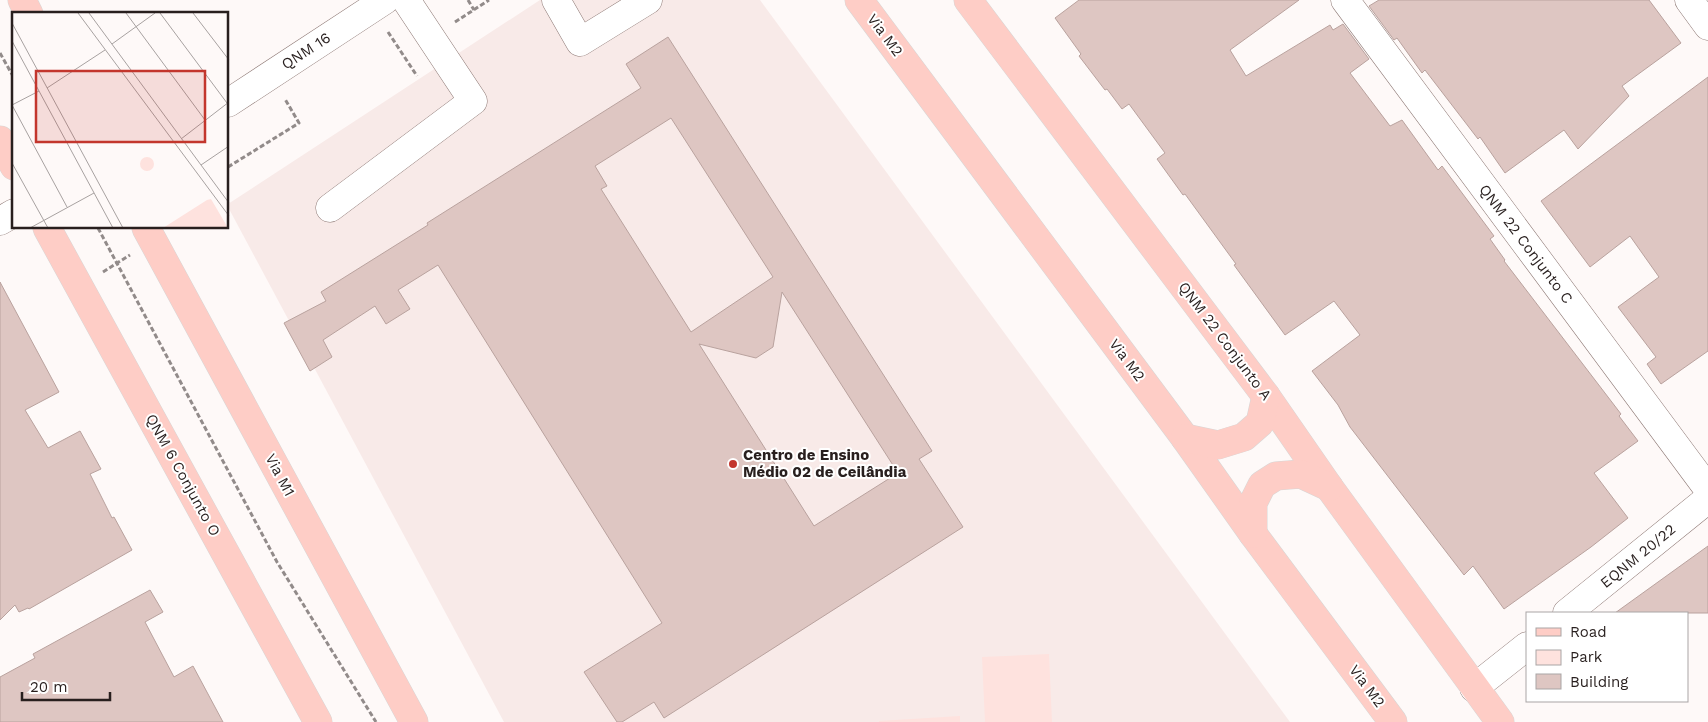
<svg xmlns="http://www.w3.org/2000/svg" width="1708" height="722" font-family="'Work Sans',sans-serif">
<style>
.built{fill:#f8eae8}
.green{fill:#fee2de}
.building{fill:#dec6c2;stroke:#b9a29e;fill-rule:evenodd}
.lines{fill:none;stroke-linecap:round;stroke-linejoin:round}
.minor-casing{stroke:#8c7773;stroke-width:29}
.major-casing{stroke:#d8d7d6;stroke-width:29}
.path{stroke:#928b8a;stroke-width:3;stroke-dasharray:5 2.5;stroke-linecap:butt}
.minor{stroke:#fff;stroke-width:28}
.major{stroke:#fecdc6;stroke-width:28}
.poi-dot{fill:#c3362d;stroke:#fff;stroke-width:2}
.labels{text-anchor:middle;stroke-width:4;stroke-linejoin:round;paint-order:stroke}
.street-label{font-size:15px;fill:#281f1e;stroke:#fff}
.poi-label{font-size:15px;font-weight:bold;fill:#281f1e;stroke:#fff;text-anchor:start}
.inset-road{fill:none;stroke:#a8a2a1;stroke-width:1}
.view{fill:#c3362d;fill-opacity:0.15;stroke:#c3362d;stroke-width:2.5}
.inset-edge{fill:none;stroke:#281f1e;stroke-width:2.5}
</style>
<rect width="100%" height="100%" fill="#fef9f8"/>
<path class="built" d="M540 0H760L1290 722H504L228 207V204Z"/>
<g class="green">
<path d="M1049 654 1052 722H985L982 657Z"/>
<path d="M960 716V722H879V721Z"/>
</g>
<g class="building">
<path d="M1079 0H1299L1230 50 1246 76 1330 25 1333 30 1343 24 1369 59 1350 73 1390 126 1402 120 1438 170 1442 166 1494 236 1490 239 1505 260 1504 261 1621 414 1619 416 1638 441 1594 473 1628 518 1591 547 1504 609 1473 566 1464 575 1350 427 1338 405 1312 371 1360 335 1334 301 1285 335 1234 265 1236 264 1185 194 1183 195 1157 159 1165 153 1129 104 1122 109 1107 89 1105 90 1079 56 1081 54 1055 18Z"/>
<path d="M1379 0H1649L1681 43 1622 86 1629 96 1578 149 1564 130 1505 173 1480 137 1478 139 1425 70 1422 73 1397 38 1394 40 1369 6Z"/>
<path d="M668 37 932 451 919 459 963 527 664 718 654 702 622 722H617L584 672 662 623 438 265 398 290 410 309 386 324 375 306 323 340 332 357 310 371 284 323 326 301 321 292 428 225 427 223 641 88 626 64ZM671 118 773 277 691 332 601 189 607 186 595 166ZM782 292 898 473 814 526 699 344 756 358 773 347Z"/>
<path d="M1708 77V351L1661 384 1647 364 1656 357 1618 307 1659 277 1630 236 1590 267 1541 201Z"/>
<path d="M0 282 59 392 25 410 48 448 80 431 101 469 90 474 112 518 114 517 132 550 29 609 28 608 19 612 15 605 0 620Z"/>
<path d="M1708 546V613H1615Z"/>
<path d="M150 590 163 612 145 622 174 677 193 666 223 722H0V677L35 658 33 654Z"/>
</g>
<g class="lines">
<defs>
<g id="minor">
<path d="M556 0 580 42 648 0"/>
<path d="M1345 0 1708 489"/>
<path d="M1689 0 1708 26"/>
<path d="M228 103 385 0"/>
<path d="M330 208 473 101 406 0"/>
<path d="M0 221 14 213"/>
<path d="M1567 613 1708 499"/>
<path d="M1474 688 1527 646"/>
</g>
<g id="major">
<path d="M22 0 29 14"/>
<path d="M859 0 1185 438 1253 534 1393 722"/>
<path d="M968 0 1266 396 1329 487 1500 722"/>
<path d="M0 140 14 166"/>
<path d="M47 228 318 722"/>
<path d="M146 228 414 722"/>
<path d="M1185 438 1218 445 1244 437 1260 423 1266 396"/>
<path d="M1253 534V503L1262 485 1276 476 1301 474 1329 487"/>
</g>
</defs>
<use href="#minor" class="minor-casing"/>
<use href="#major" class="major-casing"/>
<g class="path">
<path d="M468 0 474 10"/>
<path d="M455 22 489 0"/>
<path d="M388 32 417 76"/>
<path d="M0 53 14 78"/>
<path d="M228 167 299 123 285 99"/>
<path d="M98 228 277 562 376 722"/>
<path d="M103 272 130 255"/>
</g>
<use href="#minor" class="minor"/>
<use href="#major" class="major"/>
</g>
<circle class="poi-dot" cx="733" cy="464" r="5"/>
<g class="labels">
<g class="street-label">
<text transform="translate(885 35) rotate(53)" y="5">Via M2</text>
<text transform="translate(306 51) rotate(-33)" y="5">QNM 16</text>
<text transform="translate(1526 244) rotate(53)" y="5">QNM 22 Conjunto C</text>
<text transform="translate(1225 341) rotate(53)" y="5">QNM 22 Conjunto A</text>
<text transform="translate(1127 360) rotate(53)" y="5">Via M2</text>
<text transform="translate(183 475) rotate(61)" y="5">QNM 6 Conjunto O</text>
<text transform="translate(280 475) rotate(62)" y="5">Via M1</text>
<text transform="translate(1638 556) rotate(-39)" y="5">EQNM 20/22</text>
<text transform="translate(1367 686) rotate(53)" y="5">Via M2</text>
</g>
<g class="poi-label">
<text x="743" y="460">Centro de Ensino<tspan x="743" dy="17">Médio 02 de Ceilândia</tspan></text>
</g>
</g>
<g transform="translate(12 12)">
<rect width="216" height="216" fill="#fef9f8"/>
<path d="M128 152a7 7 0 1 1 14 0a7 7 0 1 1-14 0ZM199 187 216 216H151L195 188Z" fill="#fee2de"/>
<path class="inset-road" d="M66 1 217 204M77 1 217 191M114 1 193 108M148 1 215 91M181 1 217 48M0 11 111 216M0 29 101 216M100 32 143 1M35 76 93 38M0 93 55 195M0 93 27 79M169 127 217 90M0 151 36 216M189 153 217 134M18 216 82 181"/>
<path class="view" d="M24 59H193V130H24Z"/>
<rect width="216" height="216" class="inset-edge"/>
</g>
<rect x="1526" y="612" width="162" height="90" fill="#ffffff" stroke="#a9a5a5"/>
<rect x="1536" y="628" width="25" height="8" fill="#fecdc6" stroke="#a9a5a5"/>
<text x="1570" y="637" font-size="15" fill="#281f1e">Road</text>
<rect x="1536" y="650" width="25" height="15" fill="#fee2de" stroke="#a9a5a5"/>
<text x="1570" y="662" font-size="15" fill="#281f1e">Park</text>
<rect x="1536" y="674" width="25" height="15" fill="#dec6c2" stroke="#a9a5a5"/>
<text x="1570" y="687" font-size="15" fill="#281f1e">Building</text>
<path d="M22 692v8h88v-8" fill="none" stroke="#281f1e" stroke-width="2.5"/>
<text x="30" y="692" font-size="15" fill="#281f1e" stroke="#ffffff" stroke-width="4" paint-order="stroke">20 m</text>
</svg>
